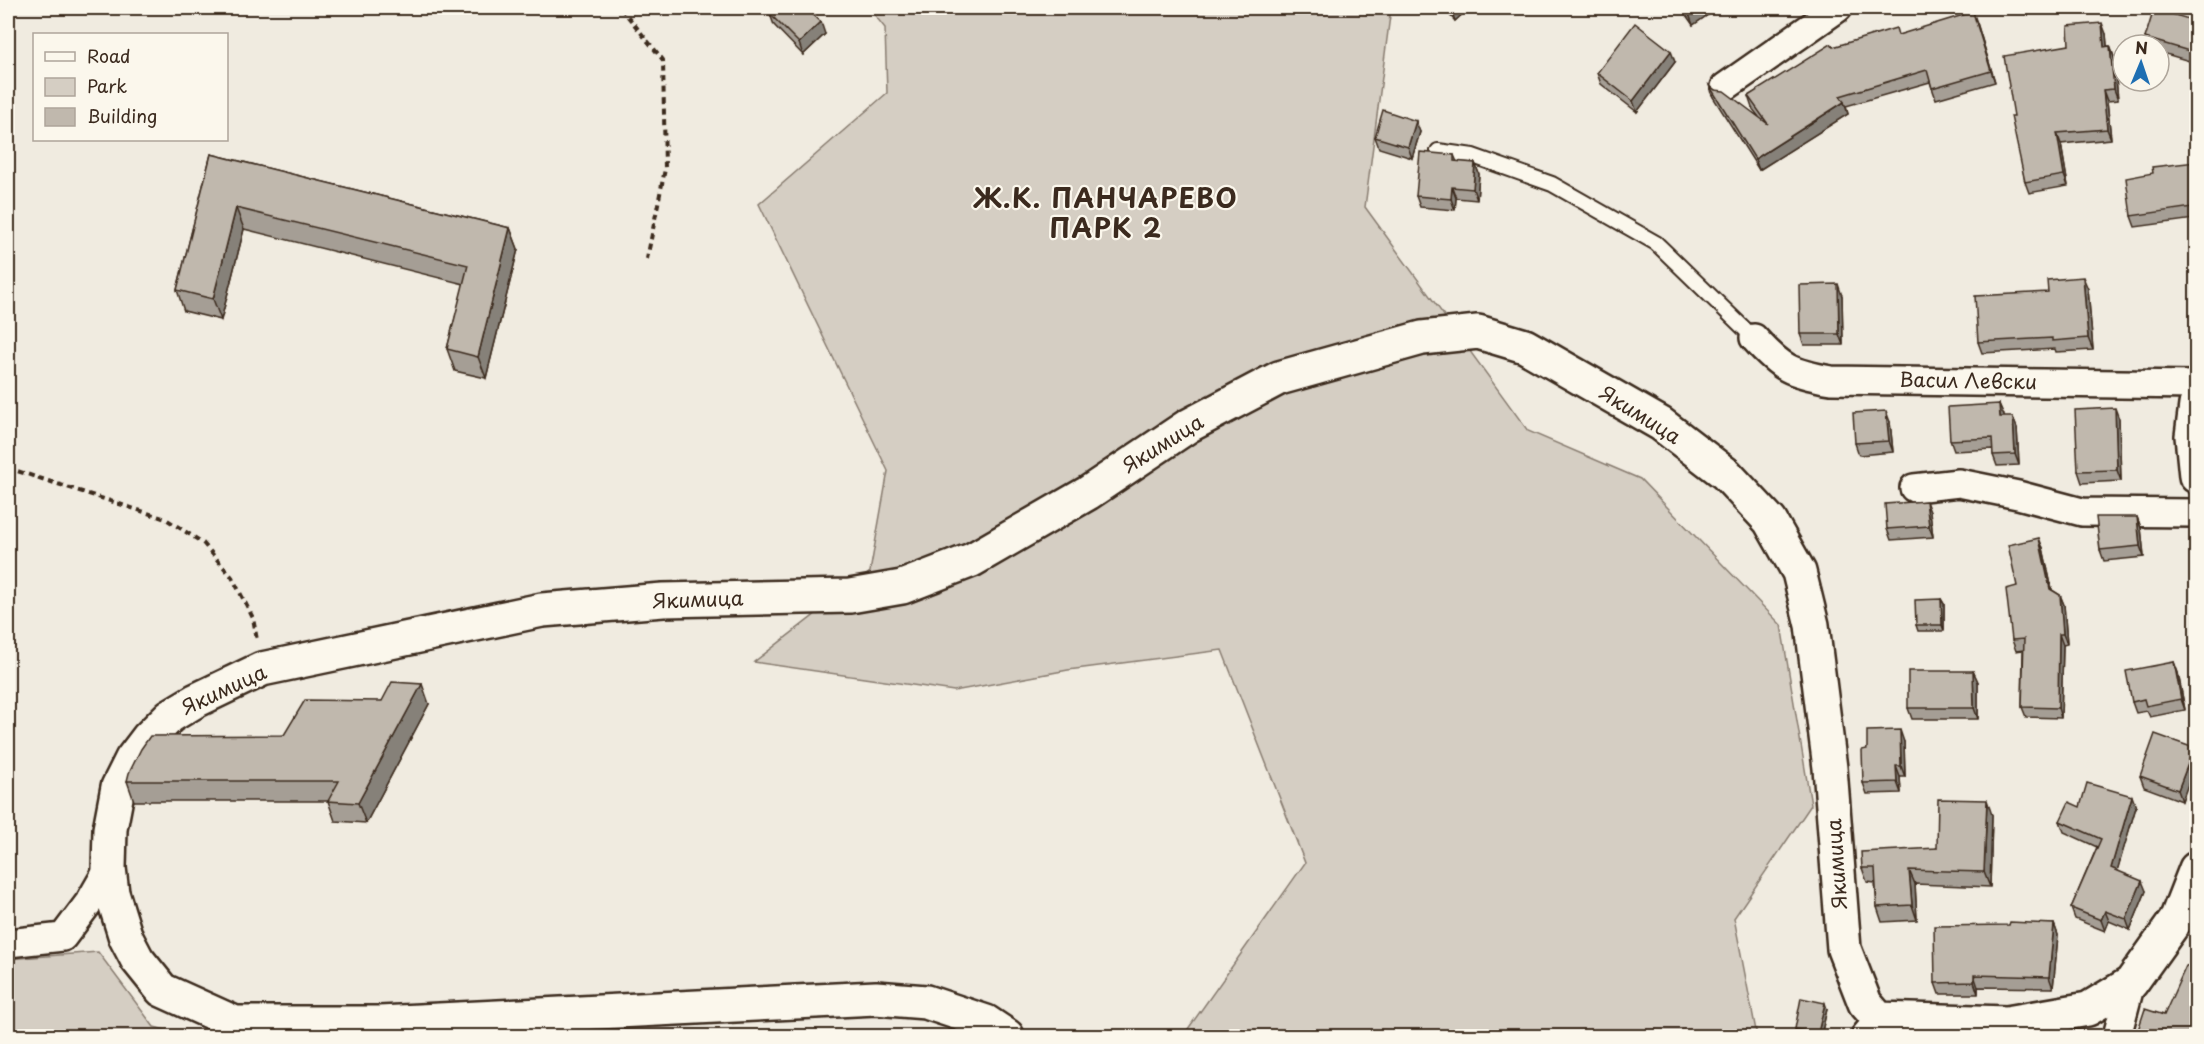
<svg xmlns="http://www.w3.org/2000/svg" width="2204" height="1044" font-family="'Playpen Sans',sans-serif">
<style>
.green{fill:#d5cec3;stroke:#887c70;stroke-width:1.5}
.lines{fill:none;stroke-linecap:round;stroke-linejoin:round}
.service-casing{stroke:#3b2a1e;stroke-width:18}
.minor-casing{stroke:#3b2a1e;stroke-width:32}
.tertiary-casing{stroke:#3b2a1e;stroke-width:38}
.path{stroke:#3b2a1e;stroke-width:4;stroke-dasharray:6 4.5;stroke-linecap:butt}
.service{stroke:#fbf7ec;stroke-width:14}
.minor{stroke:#fbf7ec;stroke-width:27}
.tertiary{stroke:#fbf7ec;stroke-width:33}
.wall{fill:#a59e95;stroke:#3b2a1e;stroke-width:1.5}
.shaded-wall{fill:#868179;stroke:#3b2a1e;stroke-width:1.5}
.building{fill:#c0b8ad;stroke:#3b2a1e;stroke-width:1.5}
.labels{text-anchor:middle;stroke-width:4.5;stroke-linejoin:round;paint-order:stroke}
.street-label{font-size:20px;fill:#3b2a1e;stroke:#fbf7ec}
.district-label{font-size:26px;font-weight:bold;letter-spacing:1.5px;fill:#3b2a1e;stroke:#fbf7ec}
</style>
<rect width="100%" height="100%" fill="#f0ebe0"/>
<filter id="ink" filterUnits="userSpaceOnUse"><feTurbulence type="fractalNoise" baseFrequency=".0167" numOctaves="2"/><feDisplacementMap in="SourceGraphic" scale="12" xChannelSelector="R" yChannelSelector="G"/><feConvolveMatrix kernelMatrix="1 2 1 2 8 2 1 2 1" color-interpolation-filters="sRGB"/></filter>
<g filter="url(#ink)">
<g class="green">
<path d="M869 8H1391L1365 207 1528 431 1640 479 1781 625 1811 805 1734 918 1757 1036H1183L1305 863 1222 650 1068 670 954 691 754 662 870 572 888 471 759 204 887 93 885 28Z"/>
<path d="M98 952 154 1027 188 1036H8V959Z"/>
</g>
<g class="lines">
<defs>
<path id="service" d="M1438 151 1473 156 1552 184 1656 243 1754 338"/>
<g id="minor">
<path d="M1725 87 1838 8"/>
<path d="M1754 338C1781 368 1790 373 1831 380L2196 385"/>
<path d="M1914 488 1959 483 2018 495 2082 512 2196 513"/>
<path d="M8 943 63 937 90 901 109 868"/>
<path d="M1865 1036 1879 1019"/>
<path d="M2117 1036 2131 983"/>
</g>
<g id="tertiary">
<path d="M2196 405 2192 436 2196 476"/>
<path d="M1007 1036 986 1022 926 1002 876 998 380 1023H235L162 990 137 959 126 938 112 893 109 868 110 829 118 787 132 759 148 738 170 716 195 701 262 669 542 610 663 600 850 596 902 587 972 560 1088 493 1188 426 1279 378 1422 338 1478 332 1525 346 1661 424 1726 474 1770 521 1799 572 1812 625 1830 768 1844 949 1865 1003 1879 1019 2007 1023 2088 1009 2131 983 2176 920 2196 869"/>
</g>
</defs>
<use href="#service" class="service-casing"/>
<use href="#minor" class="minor-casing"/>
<use href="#tertiary" class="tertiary-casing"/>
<g class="path">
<path d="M621 8 663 60 665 169 647 259"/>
<path d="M8 468 166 519 203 543 232 577 253 618 257 640"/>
</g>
<use href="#service" class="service"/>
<use href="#minor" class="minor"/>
<use href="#tertiary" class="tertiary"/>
</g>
<g class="wall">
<path d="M1443 8H1469L1455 21Z"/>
<path d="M1681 8H1718L1693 25Z"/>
<path d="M770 14 825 34 803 55 774 25Z"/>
<path d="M2196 21V63L2159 52V45H2148L2145 38Z"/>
<path d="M1977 23 1995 82 1936 99 1930 82 1846 106 1848 114 1759 170 1713 97 1709 85 1715 90 1759 117 1752 108 1748 96 1833 47 1898 35Z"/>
<path d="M2106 34 2107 46H2110L2114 57 2118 100 2107 101 2111 139 2061 144 2068 186 2029 193 2025 182 2014 116 2069 45Z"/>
<path d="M1675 62 1637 112 1601 84 1597 73Z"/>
<path d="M1420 132 1412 158 1379 148 1375 137Z"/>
<path d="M211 154 510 228 518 249 486 378 455 371 447 349 464 284 244 229 221 320 184 311 177 290Z"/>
<path d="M1454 155 1457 162 1475 163 1479 174 1477 200 1456 198 1455 210 1420 207 1416 196Z"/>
<path d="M2196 162V223L2194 219 2135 227 2131 216 2153 173Z"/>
<path d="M2088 289 2093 350 2056 352 2055 349 1982 353 1978 342 2048 292Z"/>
<path d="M1842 296 1843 345H1804L1800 334Z"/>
<path d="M1999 404 2004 417 2017 428 2019 465 1997 466 1993 455V449L1954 451 1950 440Z"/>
<path d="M2119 419 2121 481 2082 483 2078 471Z"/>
<path d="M1890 422 1893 452 1859 455 1855 443Z"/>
<path d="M1930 512 1933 537 1891 540 1887 529Z"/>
<path d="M2137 517 2141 528 2144 557 2104 561 2100 550Z"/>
<path d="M2043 548 2052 590 2060 595 2064 605 2067 644 2063 645 2061 718 2026 717 2022 707 2023 650 2016 651 2012 640 2017 586Z"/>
<path d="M1941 599 1944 604V631H1918L1916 625Z"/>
<path d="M2174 662 2178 673 2185 710 2150 717 2147 711 2136 713 2132 702Z"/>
<path d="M1973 671 1978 682V719H1912L1908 708Z"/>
<path d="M382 701 429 704 366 823 335 821 328 801H134L127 781 284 735Z"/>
<path d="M1904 742 1905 777H1900L1901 793 1867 794 1863 783 1867 749Z"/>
<path d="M2194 748 2182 801 2144 787 2140 776Z"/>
<path d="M2080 807H2136L2117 870 2146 891 2130 930 2109 921 2105 931 2075 919 2071 908 2097 847 2064 832 2060 821Z"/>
<path d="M1992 815 1990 887 1915 884 1917 920 1882 922 1877 907 1875 883 1867 882 1862 868 1937 848Z"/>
<path d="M2054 924 2058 935 2053 988 1978 987V994H1939L1935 983 2009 925Z"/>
<path d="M1827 1009 1821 1036H1806L1797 1035 1795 1029Z"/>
</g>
<g class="shaded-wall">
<path d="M1453 8H1469L1455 21 1451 9Z"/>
<path d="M1698 8H1718L1693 25 1689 14Z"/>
<path d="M1973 12 1977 23 1995 82 1991 71Z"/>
<path d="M821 22 825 34 803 55 799 43Z"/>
<path d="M2102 23 2106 34 2108 57 2104 47Z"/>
<path d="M2110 46 2114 57 2118 100 2114 89Z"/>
<path d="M1671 51 1675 62 1637 112 1633 101Z"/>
<path d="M2103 90 2107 101 2111 139 2107 129Z"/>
<path d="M1844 102 1848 114 1759 170 1755 159Z"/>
<path d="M1416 121 1420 132 1412 158 1408 147Z"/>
<path d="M2057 133 2061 144 2068 186 2064 175Z"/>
<path d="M1475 163 1479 174 1477 200 1473 189Z"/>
<path d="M1452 187 1456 198 1455 210 1451 199Z"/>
<path d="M236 208 244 229 221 320 213 299Z"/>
<path d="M510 228 518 249 486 378 478 357Z"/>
<path d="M2083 277 2088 289 2093 350 2088 338Z"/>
<path d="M1838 284 1842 296 1843 345 1839 334Z"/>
<path d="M1999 404 2004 415V428L2000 417Z"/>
<path d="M2115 408 2119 419 2121 481 2117 470Z"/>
<path d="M1886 411 1890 422 1893 452 1889 441Z"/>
<path d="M2013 417 2017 428 2019 465 2015 454Z"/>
<path d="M1926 501 1930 512 1933 537 1929 526Z"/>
<path d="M2137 517 2141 528 2144 557 2140 546Z"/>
<path d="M2039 538 2043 548 2054 599 2050 589Z"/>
<path d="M2060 595 2064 605 2067 644 2063 634Z"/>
<path d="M1941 599 1944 604V631L1942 625Z"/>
<path d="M2059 634 2063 645 2061 718 2058 708Z"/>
<path d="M2174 662 2178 673 2185 710 2181 699Z"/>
<path d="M1973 671 1978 682V719L1974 708Z"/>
<path d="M422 684 429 704 366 823 358 803Z"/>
<path d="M1900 730 1904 742 1905 777 1901 766Z"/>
<path d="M2194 748 2196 756V762L2182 801 2178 790Z"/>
<path d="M1896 766 1900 777 1901 793 1897 782Z"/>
<path d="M2132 796 2136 807 2115 878 2111 868Z"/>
<path d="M1987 800 1992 815 1990 887 1984 872Z"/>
<path d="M1909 870 1915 884 1917 920 1912 905Z"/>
<path d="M2142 881 2146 891 2130 930 2126 919Z"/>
<path d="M2105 911 2109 921 2105 931 2101 920Z"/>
<path d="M2054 924 2058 935 2053 988 2049 977Z"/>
<path d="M1974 975 1978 987V994L1974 982Z"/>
<path d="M1825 1003 1827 1009 1821 1036H1819L1818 1033Z"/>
</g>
<g class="building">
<path d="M777 8H806L821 22 799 43 770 14Z"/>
<path d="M1685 8H1698L1689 14Z"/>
<path d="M2154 9 2196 21V53L2145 38Z"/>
<path d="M1973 12 1991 71 1932 88 1927 70 1840 96 1844 102 1755 159 1709 85 1715 90 1724 91 1768 124 1748 96 1831 44 1833 47 1896 28 1898 35Z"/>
<path d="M1635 23 1671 51 1633 101 1597 73Z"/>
<path d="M2102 23 2104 47 2110 46 2114 89 2103 90 2107 129 2057 133 2064 175 2025 182 2011 116H2014L2004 56 2069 45 2068 26Z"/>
<path d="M1383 110 1416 121 1408 147 1375 137Z"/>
<path d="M1420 152 1454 155V161L1475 163 1473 189 1452 187 1451 199 1416 196Z"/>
<path d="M211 154 510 228 478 357 447 349 468 265 236 208 213 299 177 290Z"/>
<path d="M2196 162V212H2192V207L2131 216 2126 178 2153 173 2152 167Z"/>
<path d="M2083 277 2088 338 2052 341V338L1978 342 1975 296 2048 292 2047 280Z"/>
<path d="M1838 284 1839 334H1800L1799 285Z"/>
<path d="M1999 404 2000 417H2013L2015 454 1993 455 1992 438 1950 440 1948 407Z"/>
<path d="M2115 408 2117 470 2078 471 2075 410Z"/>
<path d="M1886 411 1889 441 1855 443 1853 413Z"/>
<path d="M1926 501 1929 526 1887 529 1885 504Z"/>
<path d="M2096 517H2137L2140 546 2100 550Z"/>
<path d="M2039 538 2050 589 2060 595 2063 634H2059L2058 708 2022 707 2024 639 2012 640 2006 589 2017 586 2008 545Z"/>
<path d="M1941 599 1942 625H1916L1915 600Z"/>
<path d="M2174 662 2181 699 2146 706 2144 699 2132 702 2126 671Z"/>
<path d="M1908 671H1973L1974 708H1908Z"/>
<path d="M392 682 422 684 358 803 328 801 339 781H127L129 773 141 749 150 736 284 735 305 700 382 701Z"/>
<path d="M1900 730 1901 766H1896L1897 782 1863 783 1862 750 1867 749V731Z"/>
<path d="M2155 734 2194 748 2178 790 2140 776Z"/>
<path d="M2087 783 2132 796 2111 868 2142 881 2126 919 2105 911 2101 920 2071 908 2101 839 2060 821 2069 802 2080 807Z"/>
<path d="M1938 799 1987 800 1984 872 1909 870 1912 905 1877 907 1875 868H1862L1861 852 1937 848Z"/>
<path d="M2010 922 2054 924 2049 977 1974 975V982L1935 983 1934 926 2009 925Z"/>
<path d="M2196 962V1036H2136L2145 1009 2164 1015 2186 966Z"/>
<path d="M1801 998 1825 1003 1818 1033 1795 1029Z"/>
<path d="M2054 1033 2086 1034 2089 1036H2054Z"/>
</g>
</g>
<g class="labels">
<g class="street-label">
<text transform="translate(1968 381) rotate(1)" y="7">Васил Левски</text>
<text transform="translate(1640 415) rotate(32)" y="7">Якимица</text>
<text transform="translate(1163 444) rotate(-32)" y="7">Якимица</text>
<text transform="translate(698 600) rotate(-2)" y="7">Якимица</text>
<text transform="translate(224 690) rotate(-25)" y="7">Якимица</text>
<text transform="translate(1837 864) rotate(-94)" y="7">Якимица</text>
</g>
<g class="district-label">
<text x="1106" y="208">Ж.К. ПАНЧАРЕВО<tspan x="1106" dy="30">ПАРК 2</tspan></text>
</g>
</g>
<rect width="2204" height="1044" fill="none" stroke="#fbf7ec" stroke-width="30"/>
<rect x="15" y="15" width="2174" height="1014" fill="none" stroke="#3b2a1e" stroke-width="2" filter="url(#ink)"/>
<rect x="33" y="33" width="195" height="108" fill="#fbf7ec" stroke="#aea59a" stroke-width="1.5"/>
<rect x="45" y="52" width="30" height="9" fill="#fbf7ec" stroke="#aea59a" stroke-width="1.5"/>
<text x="87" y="63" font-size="18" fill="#3b2a1e">Road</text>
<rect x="45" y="78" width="30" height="18" fill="#d5cec3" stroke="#aea59a" stroke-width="1.5"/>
<text x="87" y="93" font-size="18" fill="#3b2a1e">Park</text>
<rect x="45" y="108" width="30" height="18" fill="#c0b8ad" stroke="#aea59a" stroke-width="1.5"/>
<text x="87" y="123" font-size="18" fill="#3b2a1e">Building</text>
<g transform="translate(2141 63) rotate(2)"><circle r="28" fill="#fbf7ec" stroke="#aea59a" stroke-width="1.5"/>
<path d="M0-4.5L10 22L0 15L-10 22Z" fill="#1f6fb2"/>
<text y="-9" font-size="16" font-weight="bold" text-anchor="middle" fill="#3b2a1e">N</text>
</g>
</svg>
